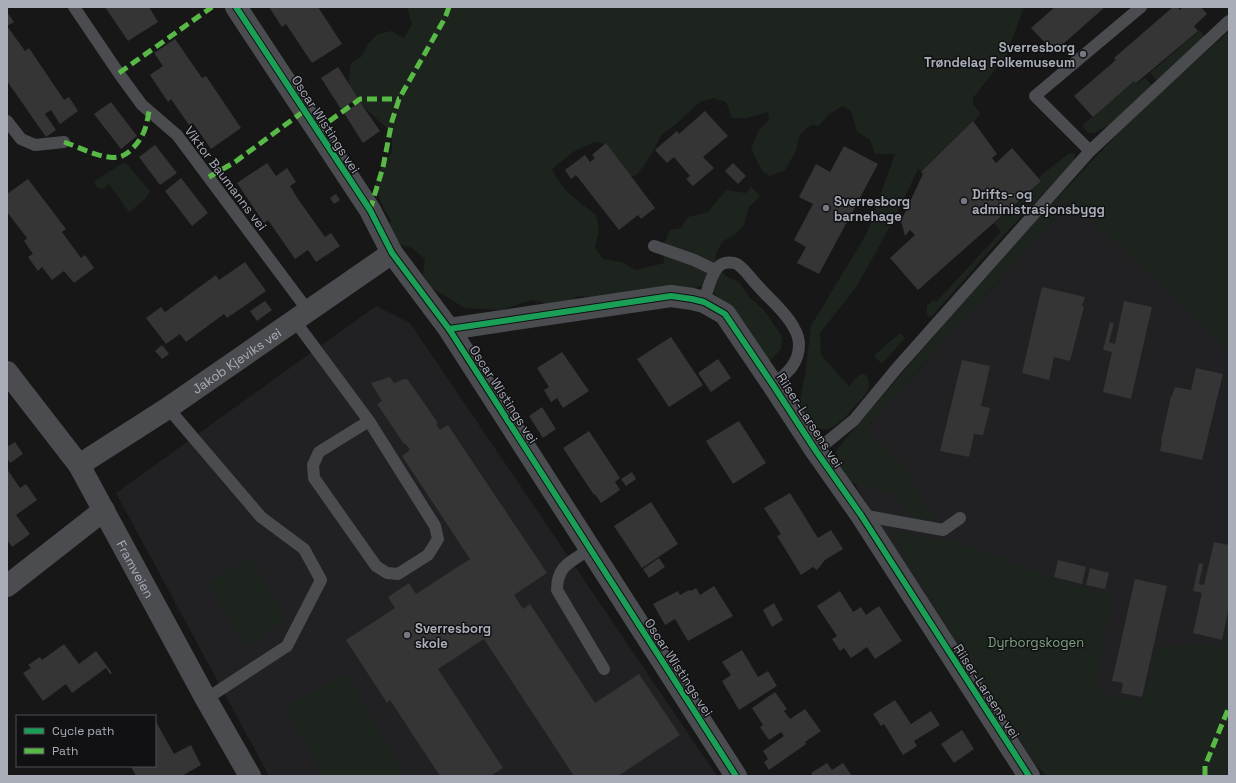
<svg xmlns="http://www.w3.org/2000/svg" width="1236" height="783" font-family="'Space Grotesk',sans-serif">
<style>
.built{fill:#212123}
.green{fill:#1d241e}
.building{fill:#353536}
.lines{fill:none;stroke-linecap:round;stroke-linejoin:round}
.service{stroke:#4b4c50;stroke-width:12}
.minor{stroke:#4b4c50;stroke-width:22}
.quiet{stroke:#58b947;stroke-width:5;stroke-dasharray:10 5;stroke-linecap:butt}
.cycleway-casing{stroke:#111113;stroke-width:8}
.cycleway{stroke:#1a9f57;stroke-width:6}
.poi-dot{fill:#757880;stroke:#111113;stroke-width:1.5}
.labels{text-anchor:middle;stroke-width:3;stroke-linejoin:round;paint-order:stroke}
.poi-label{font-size:13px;font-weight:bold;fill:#a8adb8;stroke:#111113;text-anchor:start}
.street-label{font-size:13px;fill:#a8adb8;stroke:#111113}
.park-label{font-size:13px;fill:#7fa381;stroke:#111113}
</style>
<rect width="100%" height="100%" fill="#171717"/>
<g class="built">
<path d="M1071 200 1229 350V688L1048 776 1036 766 942 626 839 458Z"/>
<path d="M376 306 410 323 717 776H269L116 493Z"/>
</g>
<g class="green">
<path d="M407 7H1024L1007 54 973 98V104L981 114 922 171 918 169 894 219 857 286 820 333 821 355 849 386 860 374H864C867 376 869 380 869 385 869 393 861 399 856 405 846 416 832 436 815 427 808 423 803 411 799 405L805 375 811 326 867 233 895 154H875L870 140 857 132 851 111 842 106 828 115 819 126 811 125 800 134 796 151 785 170 770 176 762 171 751 149 759 130 769 120 768 112 747 118H732L726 102 714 98 700 102 676 124 661 135 651 155 637 175 625 177 616 159 607 144 594 142 573 152 552 169C561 190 578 201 596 215L599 229 595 248 603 259 622 262 636 270 664 263 663 246 670 230 681 228 688 217 708 212 726 190 746 193 751 187 760 196 749 207 744 225 735 235 723 241 716 253 715 267 729 278 739 282 750 298 763 309 782 336 781 349 768 363 713 291 700 286 682 295 669 294 642 289 628 299 578 296 561 307 532 300 501 310 465 308 430 287 423 275 425 259 412 248 396 243 386 231 391 220 384 209 375 187 381 167 392 152V133L350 94 349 78 351 63 361 57 369 43 378 34 391 31 404 38 412 24Z"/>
<path d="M1200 30 1205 38 1157 81 1150 73Z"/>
<path d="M1229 31V350L1071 200 865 429 903 464 924 504 935 519 911 518 895 496 870 486 851 483 836 458 838 456 836 453 838 448C925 346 1012 244 1105 147 1144 106 1187 69 1229 31Z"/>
<path d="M1145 78 1153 86 1111 124 1094 133H1088L1083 127 1084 124 1134 81 1137 84Z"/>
<path d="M1073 153 1075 155 1074 161 1002 237 932 316 929 317 927 314V306L932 301H937L1001 232 994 223 1042 180 1039 177 1068 154Z"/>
<path d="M125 162 150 191 145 199 129 212 109 184 103 189 98 188 94 181Z"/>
<path d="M900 333 905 338 882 364 874 356Z"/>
<path d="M889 531 959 543 1053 578 1111 595 1097 683 1105 694 1143 701 1158 647 1219 645 1229 637V776H1046L991 696Z"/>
<path d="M250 558 287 620 245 645 208 583Z"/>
<path d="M345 673 405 776H324L285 708Z"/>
</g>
<g class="building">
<path d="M105 7H149L158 22 128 41Z"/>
<path d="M269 7H318L342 44 312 63 286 24 282 27Z"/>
<path d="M1055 7H1105L1054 52 1031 28Z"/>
<path d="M1173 7H1178L1180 10 1183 7H1201L1207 14 1194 26 1198 31 1136 83 1134 81 1093 117 1074 96 1116 60 1114 58Z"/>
<path d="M7 12 14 22 7 26 25 51 29 48 64 100 69 97 78 111 60 124 51 110 45 114 56 130 46 137 7 81Z"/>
<path d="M175 39 202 78 206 76 241 128 211 149 193 123 189 125 171 99 168 102 150 75 163 66 154 53Z"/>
<path d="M338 67 358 98 341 109 321 78Z"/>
<path d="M111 102 137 136 121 149 94 114Z"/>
<path d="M360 102 380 131 363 143 344 113Z"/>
<path d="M705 111 728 136 703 157 714 168 693 186 686 179 690 176 674 157 667 163 655 150 677 131 679 134Z"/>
<path d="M973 121 997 154 992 158 996 163 1012 148 1041 181 918 290 890 258 915 235 910 230 905 236 901 221 923 174 921 172Z"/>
<path d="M606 143 655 208 641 219 638 215 619 230 576 175 571 179 565 170 585 155 590 162 595 158 592 155Z"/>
<path d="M155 145 177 173 160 185 139 157Z"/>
<path d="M844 146 878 164 819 274 797 263 806 247 794 240 813 204 799 197 816 164 830 172Z"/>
<path d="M267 163 276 176 287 168 296 182 290 186 298 199 325 237 331 233 340 246 316 262 308 250 295 259 268 220 264 223 237 183Z"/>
<path d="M733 163 746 176 738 184 725 171Z"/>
<path d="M181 178 208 213 192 226 165 191Z"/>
<path d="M28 179 66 229 62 232 81 258 85 255 94 268 74 283 64 271 52 280 42 267 38 271 28 257 33 254 24 241 27 238 7 212V194Z"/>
<path d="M336 194 340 200 334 204 330 198Z"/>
<path d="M245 262 266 291 227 318 224 314 186 342 180 334 166 344 146 318 161 307 165 312 216 275 219 280Z"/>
<path d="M1042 287 1085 297 1082 306 1084 307 1070 361 1054 357 1049 380 1022 373Z"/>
<path d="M265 301 272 310 257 321 250 311Z"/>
<path d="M1124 301 1152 307 1131 399 1103 392 1112 352 1103 350 1110 322 1114 323 1109 342 1115 344Z"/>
<path d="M671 337 703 385 669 407 637 359Z"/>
<path d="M162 345 169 354 162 359 155 351Z"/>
<path d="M562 352 589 391 563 408 557 398 551 402 544 390 549 387 537 368Z"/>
<path d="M718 359 731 378 711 392 698 373Z"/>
<path d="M962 360 990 366 981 406 990 408 983 435 974 434 969 457 940 451Z"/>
<path d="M1196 368 1223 374 1202 460 1160 451 1162 441H1161L1171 396H1172L1175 387 1191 390Z"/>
<path d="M390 377 394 383 404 379 408 380 438 423 436 424 440 430 448 425 547 573 514 595 523 609 530 604 595 703 639 674 680 735 618 776H574L484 639 438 669 503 768 490 776H440L390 700 387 703 346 640 395 608 388 597 409 583 416 594 470 559 402 456 410 450 405 443 404 444 377 404 382 401 371 383Z"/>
<path d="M542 407 556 429 543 438 529 416Z"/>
<path d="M739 421 766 463 733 484 706 441Z"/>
<path d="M589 431 620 478 615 482 620 490 601 503 595 494 594 495 563 448Z"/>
<path d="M15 442 23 454 10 463 7 458V447Z"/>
<path d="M7 469 20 488 26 484 37 500 16 515 30 534 12 547 7 540Z"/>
<path d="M632 472 636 479 626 486 621 479Z"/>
<path d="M790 493 818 538 831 530 843 549 825 560 817 570 813 567 801 575 777 536 781 534 764 508Z"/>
<path d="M651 502 678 544 642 568 614 526Z"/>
<path d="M1214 542 1229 545V606L1222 640 1193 633 1202 593 1193 591 1199 563 1203 564 1199 584 1204 585Z"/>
<path d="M659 558 665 567 649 578 643 569Z"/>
<path d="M1058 560 1086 567 1082 584 1054 577Z"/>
<path d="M1090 568 1109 573 1105 589 1086 585Z"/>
<path d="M1135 579 1167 586 1142 697 1121 693 1123 683 1112 681Z"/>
<path d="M714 586 733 616 688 641 675 619 665 625 653 604 678 591 680 595 689 590 691 591 696 588 700 595Z"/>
<path d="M840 591 853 612 861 607 866 615 879 606 902 641 875 659 867 647 851 658 844 648 840 651 832 639 837 636 817 606Z"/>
<path d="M774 603 783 620 772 627 763 610Z"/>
<path d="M64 644 79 664 96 651 112 673 110 674 106 668 72 693 66 684 43 701 23 673 31 668 28 665 40 657 42 660Z"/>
<path d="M742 650 758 677 768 671 777 686 739 710 722 681 731 675 722 662Z"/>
<path d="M775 692 787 709 784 711 790 719 805 709 821 731 805 742 806 744 769 770 764 762 768 759 763 751 784 736 781 732 769 740 760 727 763 725 752 708Z"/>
<path d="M895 700 911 724 931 711 940 725 914 741 917 746 903 755 884 724 881 726 873 714Z"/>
<path d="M155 720 174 754 191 745 201 765 182 776H136L131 767 133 766H155Z"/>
<path d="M962 730 974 749 954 763 941 744Z"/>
<path d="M827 763 832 770 843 763 852 776H813L811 773Z"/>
</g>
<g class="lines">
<g class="service">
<path d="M74 7 120 75 142 105 177 135 309 312"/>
<path d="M7 121 21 139 35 145 64 142"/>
<path d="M1090 151 1035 96 1141 7"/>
<path d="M654 246 694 260 715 270"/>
<path d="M704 302C707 292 712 269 722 264 726 262 733 262 737 264 745 269 751 279 758 286 770 300 786 312 794 328 797 333 799 339 799 345 799 364 786 374 773 385"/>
<path d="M295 321 369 421 435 526 438 539 428 555 398 574 387 573 376 566 314 478 313 465 319 452 369 421"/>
<path d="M168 408 261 517 304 549 321 580 287 646 206 699"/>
<path d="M816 451 854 420 897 368 1090 151 1229 21"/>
<path d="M861 515 943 530 960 518"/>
<path d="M590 549C571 562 557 565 557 590L604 669"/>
</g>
<g class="minor">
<path d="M236 7 370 210 392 253 449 329 736 776"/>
<path d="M449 329 671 296 692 299 704 302 725 314 773 385 816 451 861 515 1029 776"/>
<path id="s1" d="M7 372 79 465 206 699 250 776"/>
<path id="s2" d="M79 465 168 408 392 253"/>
<path d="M7 586 104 510"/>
</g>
<g class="quiet">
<path d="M119 73 212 7"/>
<path d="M317 130 360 99H399"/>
<path d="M64 142C79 147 103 160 118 157 129 156 142 139 145 129 147 123 148 117 149 111"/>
<path d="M209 177 235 162 304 111"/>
<path d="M370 210 383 167 392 121 399 99 445 18 449 7"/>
<path d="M1205 776V766L1229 707"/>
</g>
<defs>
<g id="cycleway">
<path d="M236 7 370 210 392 253 449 329 736 776"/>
<path d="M449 329 671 296 692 299 704 302 725 314 773 385 816 451 861 515 1029 776"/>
</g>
</defs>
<use href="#cycleway" class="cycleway-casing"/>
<use href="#cycleway" class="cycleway"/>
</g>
<g class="poi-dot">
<circle cx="1083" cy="54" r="4"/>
<circle cx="964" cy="201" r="4"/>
<circle cx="826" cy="208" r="4"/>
<circle cx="407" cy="635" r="4"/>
</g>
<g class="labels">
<g class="poi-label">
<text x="1075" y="52" text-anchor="end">Sverresborg<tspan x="1075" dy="15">Trøndelag Folkemuseum</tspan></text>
<text x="972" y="199">Drifts- og<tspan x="972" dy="15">administrasjonsbygg</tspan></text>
<text x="834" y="206">Sverresborg<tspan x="834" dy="15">barnehage</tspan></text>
<text x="415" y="633">Sverresborg<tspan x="415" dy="15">skole</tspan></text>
</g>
<g class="street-label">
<text transform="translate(326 124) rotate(57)" y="5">Oscar Wistings vei</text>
<text transform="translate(226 178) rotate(53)" y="5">Viktor Baumanns vei</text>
<text dy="5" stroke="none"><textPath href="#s2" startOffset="189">Jakob Kjeviks vei</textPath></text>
<text transform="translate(504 394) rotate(57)" y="5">Oscar Wistings vei</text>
<text transform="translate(810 420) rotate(57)" y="5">Riiser-Larsens vei</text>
<text dy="5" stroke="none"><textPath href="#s1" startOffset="236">Framveien</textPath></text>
<text transform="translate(679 667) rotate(57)" y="5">Oscar Wistings vei</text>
<text transform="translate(987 691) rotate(57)" y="5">Riiser-Larsens vei</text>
</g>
<g class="park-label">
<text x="1036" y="647">Dyrborgskogen</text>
</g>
</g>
<rect width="1236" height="783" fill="none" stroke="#a8adb8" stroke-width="16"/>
<rect x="16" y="715" width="140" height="52" fill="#111113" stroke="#4d4f55"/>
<rect x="24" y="728" width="20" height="6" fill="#1a9f57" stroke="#4d4f55"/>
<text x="52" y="735" font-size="12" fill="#a8adb8">Cycle path</text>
<rect x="24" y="748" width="20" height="6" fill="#58b947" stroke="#4d4f55"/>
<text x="52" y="755" font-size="12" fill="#a8adb8">Path</text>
</svg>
